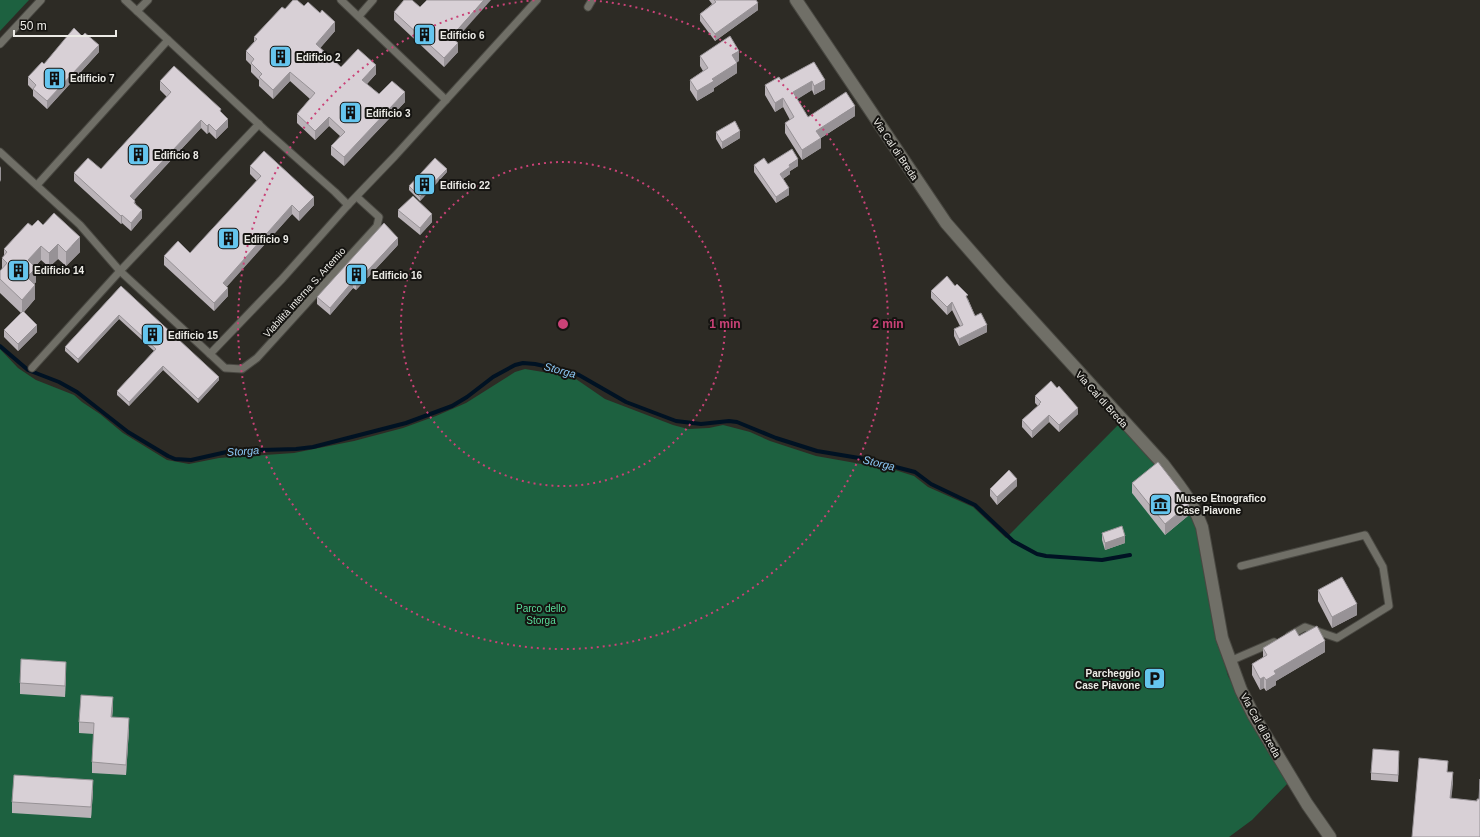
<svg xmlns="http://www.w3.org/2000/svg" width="1480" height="837" font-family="Arial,sans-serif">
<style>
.green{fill:#1d6140}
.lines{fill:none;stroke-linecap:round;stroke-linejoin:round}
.stream{stroke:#001223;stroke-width:4}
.lane-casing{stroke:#494842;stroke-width:9}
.street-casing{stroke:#494842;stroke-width:14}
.lane{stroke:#706f67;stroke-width:7}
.street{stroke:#706f67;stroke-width:12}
.wall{fill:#bab3b8}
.shaded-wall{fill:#979296}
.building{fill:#d8d0d6;stroke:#979296}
.ring{fill:none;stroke:#ca4277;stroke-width:2;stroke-dasharray:2 4}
.labels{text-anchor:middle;stroke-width:4;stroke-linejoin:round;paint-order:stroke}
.poi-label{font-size:10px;font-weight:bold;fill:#ecebe6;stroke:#151411;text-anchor:start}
.street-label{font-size:10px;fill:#ecebe6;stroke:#151411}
.park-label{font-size:10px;fill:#59dc9a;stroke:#151411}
.water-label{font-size:11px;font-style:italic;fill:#8cc8f6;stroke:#151411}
.centre{fill:#ca4277;stroke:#151411;stroke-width:2}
.ring-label{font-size:12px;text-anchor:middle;font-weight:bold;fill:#ca4277;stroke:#151411;stroke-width:4;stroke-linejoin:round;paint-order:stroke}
</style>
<rect width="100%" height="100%" fill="#2d2b25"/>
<g class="green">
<path d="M0 0H29L0 31Z"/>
<path d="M0 349 18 368 36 380 74 395 82 402 100 414 123 433 167 460 189 464 219 458 294 453 354 441 403 428 436 416 466 403 515 372 525 369 573 377 605 399 673 425 688 429 709 428 723 425 731 427 750 432 770 441 816 456 895 470 914 476 928 487 973 507 1006 538 1120 423 1161 467 1194 516 1203 556 1209 602 1218 640 1228 676 1257 728 1289 782 1252 820 1229 837H0Z"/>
</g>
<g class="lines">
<path class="stream" d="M0 346 28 370 59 382 77 392 128 432 168 456 175 459 191 460 231 451 296 449 313 447 406 423 452 406 467 397 493 377 515 365 523 363 535 364 567 371 579 375 626 402 676 421 701 424 729 421 737 422 776 438 817 451 865 459 915 472 931 484 975 505 1013 541 1037 554 1046 556 1102 560 1130 555"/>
<defs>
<g id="lane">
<path d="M125 0 265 130 335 192 348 205"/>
<path d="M341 0 446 100"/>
<path d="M588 7 592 0"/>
<path d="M137 11 148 0"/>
<path d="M359 16 373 0"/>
<path d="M0 44 41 0"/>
<path d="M0 152 80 225 120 271 210 354 282 279 348 205 395 156 537 0"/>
<path d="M37 185 168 40"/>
<path d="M210 354 225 368 242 369 257 358 377 226 379 217 357 197"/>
<path d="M32 368 120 271 259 124"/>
<path d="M1241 566 1365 535 1383 567 1389 606 1337 638 1305 627 1289 636"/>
<path d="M1230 661 1274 642"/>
</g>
<path id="street" d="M796 0 946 223 1001 286 1163 464C1179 485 1193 502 1202 527L1222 638 1241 690 1254 716 1307 804 1330 837"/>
</defs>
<use href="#lane" class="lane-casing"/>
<use href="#street" class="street-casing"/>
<use href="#lane" class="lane"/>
<use href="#street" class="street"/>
</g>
<g class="wall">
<path d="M709 0H756L758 10 715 41 700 21V14L712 4Z"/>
<path d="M304 6 335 31 320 48 341 67 376 74 367 84 379 94 405 102 344 166 331 155V146L340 136 329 126 315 140 297 123V114L310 99 290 81 273 99 259 86V80L251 72V65L246 60V51L254 42V37L285 9Z"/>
<path d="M394 12 455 40 458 52 444 67 394 20Z"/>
<path d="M99 52 47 109 33 96V90L28 85V77L44 64Z"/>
<path d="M700 56 739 61 736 62 737 73 714 88V91L697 101 690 90V80L703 71 700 66Z"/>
<path d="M814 62 825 89 814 95 812 90 797 99 808 117 855 116 821 138V148L802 160 785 133V123L790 120 783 107 775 112 765 95V85L781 80Z"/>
<path d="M160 81 221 112 228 127 216 139 209 132 207 134 201 128 134 200 142 218 131 231 122 223 121 224 74 181V173L101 169 167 97 160 90Z"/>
<path d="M716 132 740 138 722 149 716 139Z"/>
<path d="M768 164 798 166 790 171V174L783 179 789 195 776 203 754 172V165Z"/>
<path d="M250 166 314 205 299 221 292 214 227 286 228 296 214 311 164 265V256L190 253 257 181 250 174Z"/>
<path d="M447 172 420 201 409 190V186Z"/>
<path d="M398 210 432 222 420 235 398 217Z"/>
<path d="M43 225 80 252 66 266 58 259 49 267 41 260 34 267 36 282 34 284 35 299 24 312 37 332 18 351 4 337V330L21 313 0 293V271L2 269V258L4 256V249L32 226Z"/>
<path d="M398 245 356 290 353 288 330 315 317 304V297Z"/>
<path d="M121 286 219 380 198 403 163 370 129 406 117 395V391L154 351 119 319 78 363 65 351V347Z"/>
<path d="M931 291 968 299 975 316 987 332 959 346 954 336V329L960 326 952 310 947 315 931 298Z"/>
<path d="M1057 388 1078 414 1059 432 1049 422 1032 438 1022 427V420L1038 406 1035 403V396Z"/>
<path d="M1132 483 1189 515 1165 535 1132 493Z"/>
<path d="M1017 486 997 505 990 496V489Z"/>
<path d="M1102 533 1125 543 1105 550 1102 540Z"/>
<path d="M1318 590 1357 615 1332 628 1318 601Z"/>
<path d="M1299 636 1325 652 1276 681V685L1266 691 1264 688 1260 690 1252 675V664L1263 658V648Z"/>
<path d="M66 673 65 697 20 694V683Z"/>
<path d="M113 708 112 717 129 729 126 775 92 773V762L94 734 79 733V722Z"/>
<path d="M1399 759 1398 782 1371 780V773Z"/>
<path d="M93 791 91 818 12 813V802Z"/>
</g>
<g class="shaded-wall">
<path d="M484 0H491L451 45V37Z"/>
<path d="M758 3V10L715 41V34Z"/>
<path d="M335 22V31L316 53V44Z"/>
<path d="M458 43V52L444 67V58Z"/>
<path d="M99 45V52L47 109V101Z"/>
<path d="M739 51V61L732 65V55Z"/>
<path d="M737 63V73L714 88V91L697 101V91L712 79Z"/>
<path d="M376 65V74L362 89V80Z"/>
<path d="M290 72V81L273 99V90Z"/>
<path d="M825 80V89L814 95V86Z"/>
<path d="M812 81V90L793 102V92Z"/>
<path d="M405 92V102L344 166V157Z"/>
<path d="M783 98V107L775 112V103Z"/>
<path d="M855 106V116L816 141V131Z"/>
<path d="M329 117V126L315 140V131Z"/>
<path d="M228 119V127L216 139V131Z"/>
<path d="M201 120V128L130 204V196Z"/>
<path d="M209 124V132L207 134V126Z"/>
<path d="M740 131V138L722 149V142Z"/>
<path d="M821 138V148L802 160V150Z"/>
<path d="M798 159V166L790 171V174L780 181V174L789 165Z"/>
<path d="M1 166V180L0 182V168Z"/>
<path d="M447 169V172L420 201V197Z"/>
<path d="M789 188V195L776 203V197Z"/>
<path d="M314 197V205L299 221V212Z"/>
<path d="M292 205V214L223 291V283Z"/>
<path d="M142 210V218L131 231V223Z"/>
<path d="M432 214V222L420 235V228Z"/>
<path d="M122 215V223L121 224V216Z"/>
<path d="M80 237V252L66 266V252Z"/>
<path d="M398 238V245L356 290V283Z"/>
<path d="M58 244V259L49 267V253Z"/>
<path d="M41 246V260L28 275V260Z"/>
<path d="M36 268V282L27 291V277Z"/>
<path d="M353 281V288L330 315V308Z"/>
<path d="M35 285V299L22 314V300Z"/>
<path d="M228 288V296L214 311V303Z"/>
<path d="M952 302V310L947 315V307Z"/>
<path d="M119 315V319L78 363V359Z"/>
<path d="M37 325V332L18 351V344Z"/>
<path d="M987 325V332L959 346V339Z"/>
<path d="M163 366V370L129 406V402Z"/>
<path d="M219 377V380L198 403V399Z"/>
<path d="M1078 408V414L1059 432V425Z"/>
<path d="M1049 415V422L1032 438V431Z"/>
<path d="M1017 479V486L997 505V497Z"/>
<path d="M1189 504V515L1165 535V524Z"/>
<path d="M1125 536V543L1105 550V543Z"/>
<path d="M1357 604V615L1332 628V617Z"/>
<path d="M1325 641V652L1276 681V685L1266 691V680L1274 671Z"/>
<path d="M66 662V673L65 697V686Z"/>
<path d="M1264 677V688L1260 690V679Z"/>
<path d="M113 697V708L111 728V717Z"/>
<path d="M129 718V729L126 775V765Z"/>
<path d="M1399 751V759L1398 782V775Z"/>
<path d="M1453 772V784L1450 810V798Z"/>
<path d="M93 780V791L91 818V807Z"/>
</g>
<g class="building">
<path d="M293 0H297L304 6 308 2 320 13 322 10 335 22 316 44 341 67 358 49 376 65 362 80 379 94 392 81 405 92 344 157 331 146 345 132 329 117 315 131 297 114 315 93 290 72 273 90 259 77 262 74 251 63 254 59 246 51 257 39 254 37 282 7 285 9Z"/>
<path d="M404 0H412L420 7 427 0H484L451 37 458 43 444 58 394 12Z"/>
<path d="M714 0H756L758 3 715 34 700 14 716 2Z"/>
<path d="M74 28 82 36 85 33 99 45 47 101 33 89 36 85 28 77 42 62 44 64Z"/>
<path d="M730 36 739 51 732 55 737 63 712 79 714 81 697 91 690 80 708 68 700 56Z"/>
<path d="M814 62 825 80 814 86 812 81 793 92 808 117 846 92 855 106 816 131 821 138 802 150 785 123 794 117 783 98 775 103 765 85 779 77 781 80Z"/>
<path d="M174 66 221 109 220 111 228 119 216 131 209 124 207 126 201 120 130 196 135 201 134 203 142 210 131 223 122 215 121 216 74 173 88 158 101 169 171 92 160 81Z"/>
<path d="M735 121 740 131 722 142 716 132Z"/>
<path d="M792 149 798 159 789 165 790 167 780 174 789 188 776 197 754 165 764 158 768 164Z"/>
<path d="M264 151 314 197 299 212 292 205 223 283 228 288 214 303 164 256 178 241 190 253 261 176 250 166Z"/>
<path d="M435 158 447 169 420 197 409 186Z"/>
<path d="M413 196 432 214 420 228 398 210Z"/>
<path d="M54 213 80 237 66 252 58 244 49 253 41 246 28 260 36 268 27 277 35 285 22 300 0 279V271L7 263 2 258 7 252 4 249 28 223 32 226 38 220 43 225Z"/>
<path d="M384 223 398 238 356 283 353 281 330 308 317 297Z"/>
<path d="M947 276 955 286 957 284 968 295 966 296 975 316 981 313 987 325 959 339 954 329 963 325 952 302 947 307 931 291Z"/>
<path d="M121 286 219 377 198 399 163 366 129 402 117 391 156 349 119 315 78 359 65 347Z"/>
<path d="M23 311 37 325 18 344 4 330Z"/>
<path d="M1051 381 1057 388 1059 386 1078 408 1059 425 1049 415 1032 431 1022 420 1040 404H1039L1041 402 1035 396Z"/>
<path d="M1158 462 1183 494 1189 504 1165 524 1132 483Z"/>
<path d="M1009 470 1017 479 997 497 990 489Z"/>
<path d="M1122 526 1125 536 1105 543 1102 533Z"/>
<path d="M1342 577 1357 604 1332 617 1318 590Z"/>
<path d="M1317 626 1325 641 1274 671 1276 674 1266 680 1264 677 1260 679 1252 664 1267 655 1263 648 1295 629 1299 636Z"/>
<path d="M21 659 66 662 65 686 20 683Z"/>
<path d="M81 695 113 697 111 717 129 718 126 765 92 762 94 723 79 722Z"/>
<path d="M1373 749 1399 751 1398 775 1371 773Z"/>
<path d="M1419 758 1448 761 1447 772H1453L1450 798 1477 801V799H1479L1480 779V837H1412Z"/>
<path d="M14 775 93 780 91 807 12 802Z"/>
</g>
<g class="ring">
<circle cx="563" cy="324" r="162"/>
<path d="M588 0A325 325 0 1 1 538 0"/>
</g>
<defs>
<symbol id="building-square" viewBox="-11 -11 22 22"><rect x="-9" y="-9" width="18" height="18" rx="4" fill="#65c5ee" stroke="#151411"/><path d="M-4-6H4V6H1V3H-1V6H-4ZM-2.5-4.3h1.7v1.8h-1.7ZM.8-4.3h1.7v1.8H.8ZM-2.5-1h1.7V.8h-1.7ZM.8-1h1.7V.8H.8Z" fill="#111"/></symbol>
<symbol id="museum-square" viewBox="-11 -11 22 22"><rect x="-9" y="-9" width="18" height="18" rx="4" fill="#65c5ee" stroke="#151411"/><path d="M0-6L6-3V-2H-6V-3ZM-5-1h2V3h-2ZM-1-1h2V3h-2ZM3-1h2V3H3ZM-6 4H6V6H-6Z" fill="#111"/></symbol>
<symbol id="parking-square" viewBox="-11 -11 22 22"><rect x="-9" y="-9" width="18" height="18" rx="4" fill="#65c5ee" stroke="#151411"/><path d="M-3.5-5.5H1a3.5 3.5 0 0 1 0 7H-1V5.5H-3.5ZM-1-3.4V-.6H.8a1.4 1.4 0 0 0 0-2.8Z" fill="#111"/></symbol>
</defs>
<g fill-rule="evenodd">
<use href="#building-square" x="412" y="22" width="25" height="25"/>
<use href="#building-square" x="268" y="44" width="25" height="25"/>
<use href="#building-square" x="42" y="66" width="25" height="25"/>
<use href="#building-square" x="338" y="100" width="25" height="25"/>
<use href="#building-square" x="126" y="142" width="25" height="25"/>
<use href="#building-square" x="412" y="172" width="25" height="25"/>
<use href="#building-square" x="216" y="226" width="25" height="25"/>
<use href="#building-square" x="6" y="258" width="25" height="25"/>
<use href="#building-square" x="344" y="262" width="25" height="25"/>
<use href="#building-square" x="140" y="322" width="25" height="25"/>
<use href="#museum-square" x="1148" y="492" width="25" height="25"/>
<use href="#parking-square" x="1142" y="666" width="25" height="25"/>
</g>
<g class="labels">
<g class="poi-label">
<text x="440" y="39">Edificio 6</text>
<text x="296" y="61">Edificio 2</text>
<text x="70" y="82">Edificio 7</text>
<text x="366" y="117">Edificio 3</text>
<text x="154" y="159">Edificio 8</text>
<text x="440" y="189">Edificio 22</text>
<text x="244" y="243">Edificio 9</text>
<text x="34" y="274">Edificio 14</text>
<text x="372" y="279">Edificio 16</text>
<text x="168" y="339">Edificio 15</text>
<text x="1176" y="502">Museo Etnografico<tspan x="1176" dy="12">Case Piavone</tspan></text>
<text x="1140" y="677" text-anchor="end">Parcheggio<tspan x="1140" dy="12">Case Piavone</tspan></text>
</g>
<g class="street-label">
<text transform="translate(896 149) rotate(56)" y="4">Via Cal di Breda</text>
<text transform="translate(304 292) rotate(-48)" y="4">Viabilità interna S. Artemio</text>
<text transform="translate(1102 399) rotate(48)" y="4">Via Cal di Breda</text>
<text transform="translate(1261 725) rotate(61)" y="4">Via Cal di Breda</text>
</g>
<g class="park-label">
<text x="541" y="612">Parco dello<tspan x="541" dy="12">Storga</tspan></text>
</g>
<g class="water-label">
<text transform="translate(560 370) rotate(15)" y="4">Storga</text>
<text transform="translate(243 451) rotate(-4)" y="4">Storga</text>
<text transform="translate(879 463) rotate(14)" y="4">Storga</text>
</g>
</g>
<circle cx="563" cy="324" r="6" class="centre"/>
<g class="ring-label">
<text x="725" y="328">1 min</text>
<text x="888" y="328">2 min</text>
</g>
<path d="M14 30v6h102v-6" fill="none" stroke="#ecebe6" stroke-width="2"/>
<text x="20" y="30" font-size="12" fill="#ecebe6" stroke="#151411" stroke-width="3" paint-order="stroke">50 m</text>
</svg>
